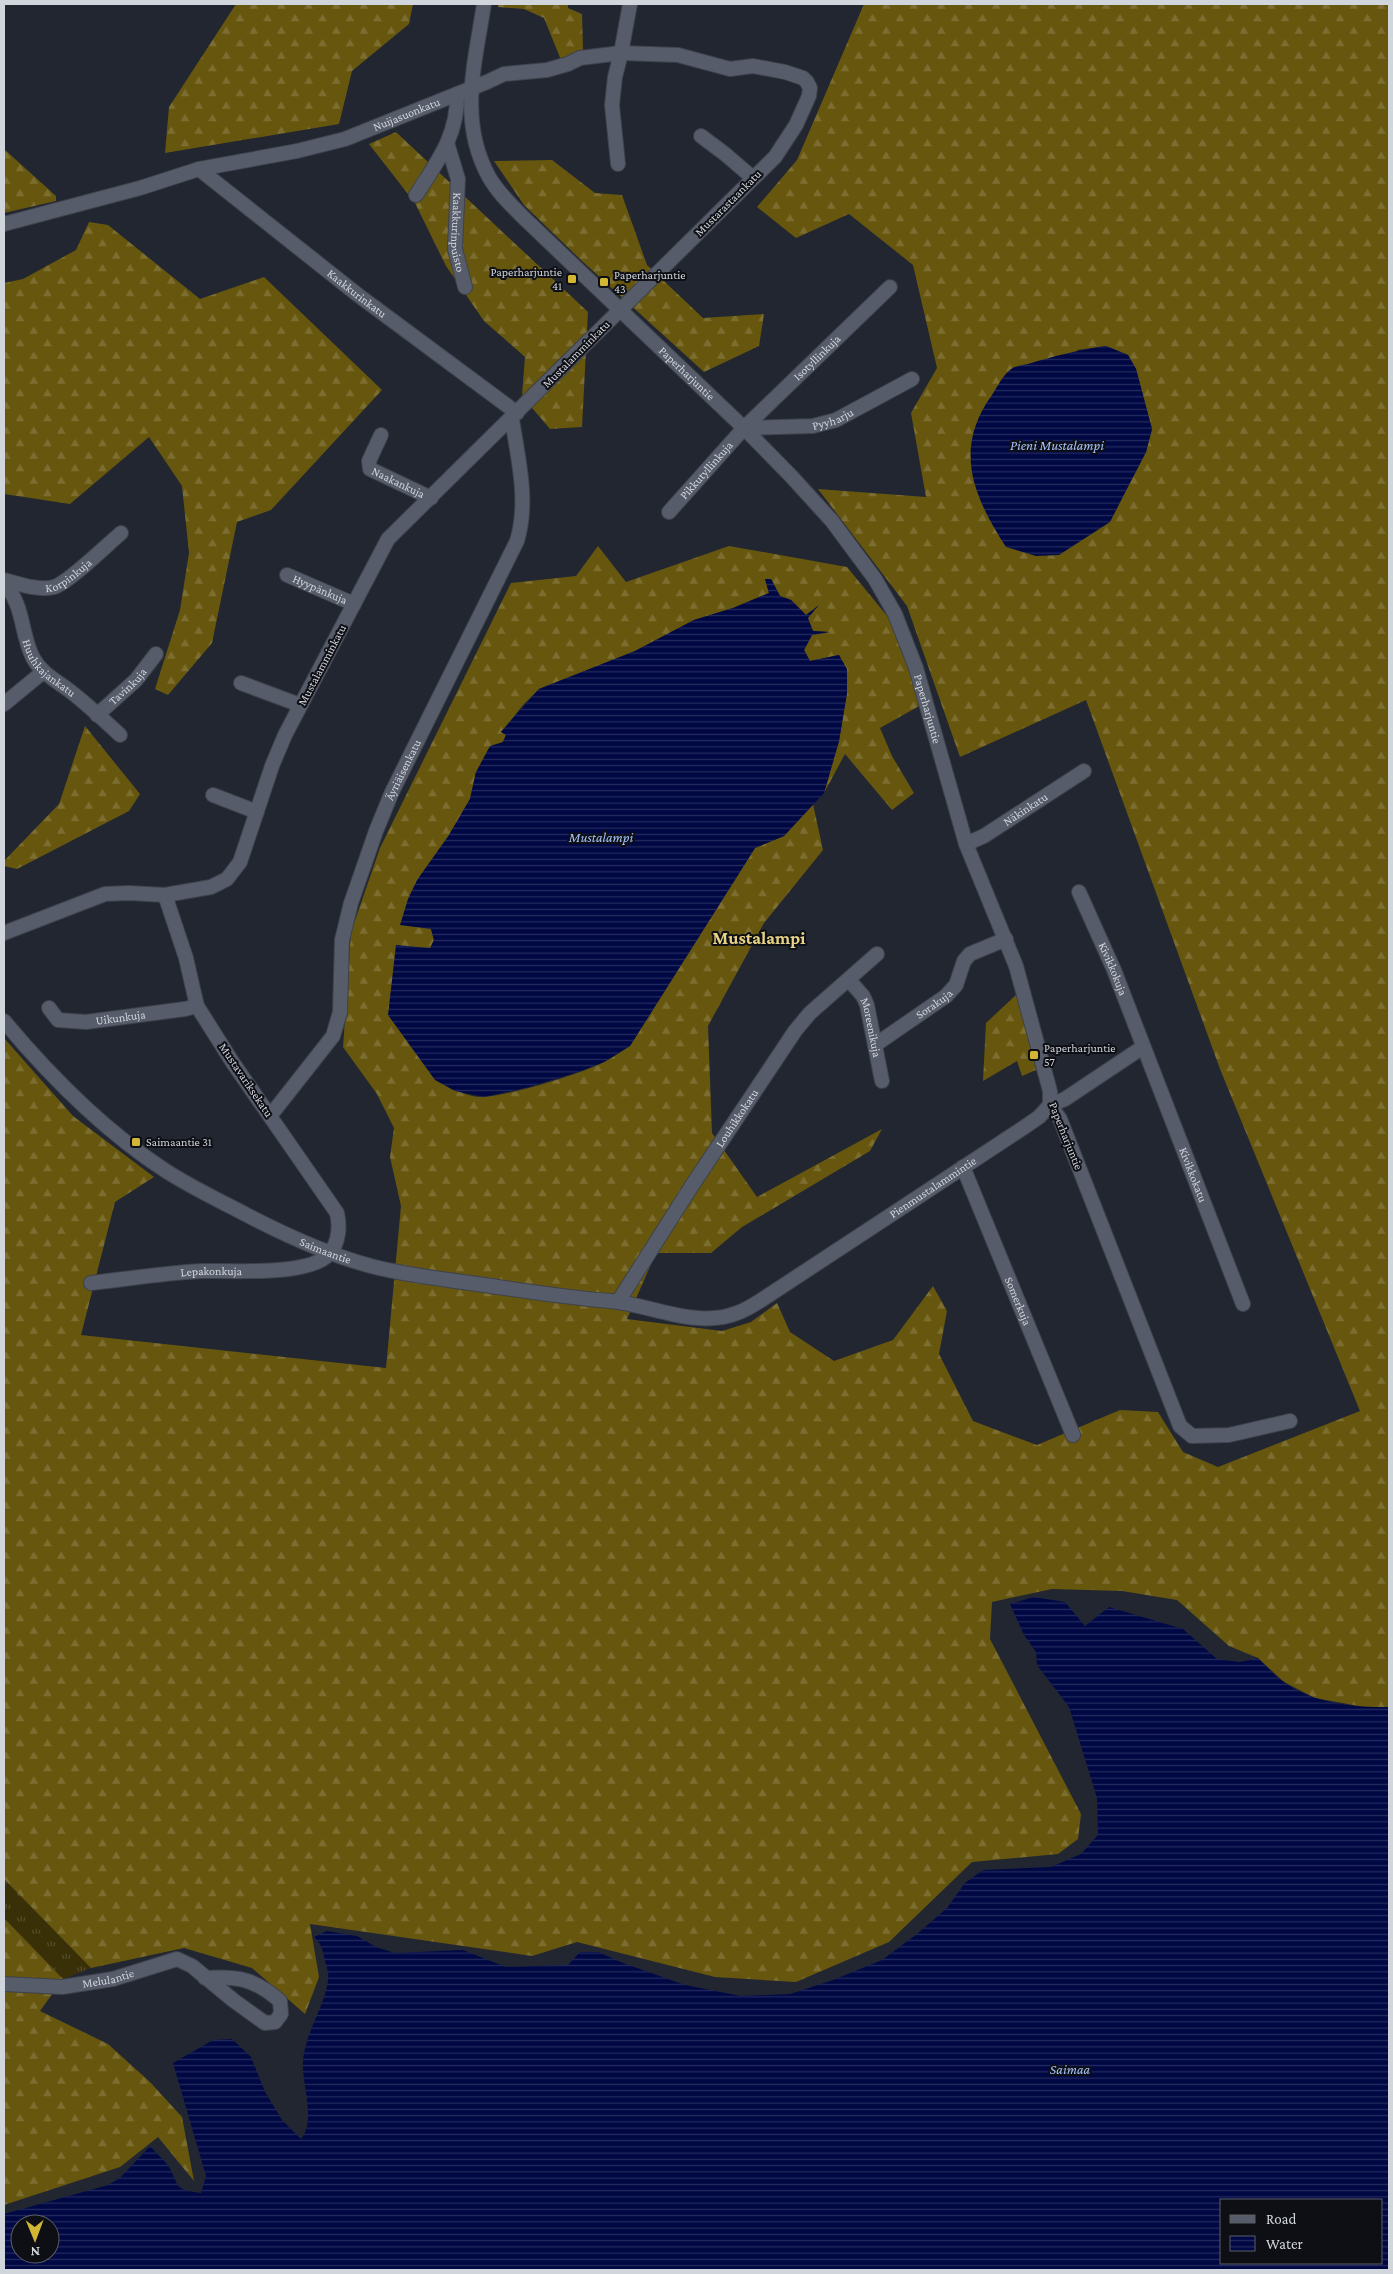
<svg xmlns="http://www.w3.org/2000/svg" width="1393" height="2274" font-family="'Crimson Pro',serif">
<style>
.grass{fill:url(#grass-tufts)}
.forest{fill:url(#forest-firs);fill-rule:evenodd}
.water{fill:url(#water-rules);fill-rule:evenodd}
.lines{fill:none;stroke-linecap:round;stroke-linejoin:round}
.minor-casing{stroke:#3e424c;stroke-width:16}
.minor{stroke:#565c69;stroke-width:14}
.poi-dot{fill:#d4b635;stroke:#0d0f14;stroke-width:2}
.labels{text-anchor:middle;stroke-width:4;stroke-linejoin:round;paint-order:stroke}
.street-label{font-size:12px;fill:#d1d5dc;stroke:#0d0f14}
.poi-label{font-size:12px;fill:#d1d5dc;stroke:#0d0f14;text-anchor:start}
.water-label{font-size:14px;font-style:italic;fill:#a6c1f9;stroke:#0d0f14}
.district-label{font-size:18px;font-weight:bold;fill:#e7d285;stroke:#0d0f14}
</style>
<defs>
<pattern id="grass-tufts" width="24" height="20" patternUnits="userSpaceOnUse" patternTransform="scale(1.25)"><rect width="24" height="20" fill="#3a3008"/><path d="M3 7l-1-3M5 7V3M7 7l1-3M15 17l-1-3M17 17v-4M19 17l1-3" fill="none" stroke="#554d2b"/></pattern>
<pattern id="forest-firs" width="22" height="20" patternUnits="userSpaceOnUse" patternTransform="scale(1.25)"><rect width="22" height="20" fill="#67560d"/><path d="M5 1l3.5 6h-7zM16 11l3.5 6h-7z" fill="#7c6d30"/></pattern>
<pattern id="water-rules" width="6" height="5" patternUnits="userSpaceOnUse" patternTransform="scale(1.25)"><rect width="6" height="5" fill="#000844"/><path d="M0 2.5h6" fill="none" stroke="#242b5e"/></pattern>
</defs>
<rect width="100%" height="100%" fill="#212631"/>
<path class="grass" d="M4 1879 91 1968 63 1979 4 1918Z"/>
<g class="forest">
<path d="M236 4H413L409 24 352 71 339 124 165 153 169 107Z"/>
<path d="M498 4H568V8L582 14 583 50 561 60 544 18 524 9 498 7Z"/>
<path d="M864 4H1389V1707L1370 1708 1315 1698 1284 1682 1258 1658 1229 1646 1177 1600 1122 1591 1052 1589 992 1602 990 1639 1081 1814 1078 1839 1058 1854 972 1862 889 1942 796 1982 715 1977 577 1942 532 1956 310 1924 319 1977 305 2014 252 1968 184 1948 91 1968 4 1879V1038L73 1116 154 1177 115 1202 81 1335 386 1368 401 1206 390 1157 394 1128 377 1094 343 1047 351 932 380 848 511 583 576 576 598 546 626 582 729 546 847 567 888 617 908 660 921 705 880 728 892 756 914 793 892 810 845 754 824 793 839 741 847 693 839 655 810 661 804 650 812 635 827 632 813 631 807 618 817 607 806 615 791 600 780 596 771 579H765L769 593 733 608 694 620 635 651 539 689 523 705 501 732 506 735 503 742 476 772 470 799 449 835 431 929 434 940 430 949 435 1079C450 1088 468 1098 485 1097 514 1094 578 1075 604 1062 613 1058 621 1051 630 1046L755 848 784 836 813 804 823 850 764 923 708 1026 712 1133 757 1197 882 1129 870 1151 742 1227 711 1253H656L627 1319 722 1331 751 1322 777 1303 790 1332 834 1361 893 1340 933 1286 947 1311 939 1354 973 1421 1037 1445 1120 1410 1158 1412 1183 1452 1218 1467 1360 1411 1220 1069 1086 700 960 757 907 606 818 489 926 497 911 413 937 368 913 265 849 214 796 238 757 207 797 160ZM1106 346 1128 355 1136 369 1152 429 1146 452 1135 473 1077 350Z"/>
<path d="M396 132 588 312 582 427 550 429 522 396 525 357 484 321 446 266 415 203 369 144Z"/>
<path d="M4 149 56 196V201L4 213Z"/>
<path d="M552 160 595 193 622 195 647 265 703 318 764 314 759 346 704 372 582 261 524 205 494 161Z"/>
<path d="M89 222 108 225 200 299 264 277 382 390 271 510 237 522 212 643 168 695 155 689 180 610 189 553 182 486 149 437 70 504 4 494V283L23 279 76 250Z"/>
<path d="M85 726 140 794 129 811 17 869 4 866V861L59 804Z"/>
<path d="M1017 994 1036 1070 1022 1076 1017 1061 983 1081 986 1023Z"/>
<path d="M4 1918 63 1979 40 2011 108 2044 150 2082 182 2117 194 2181 158 2137 120 2167 4 2205Z"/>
</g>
<g class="water">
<path d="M1106 346 1128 355 1136 369 1152 429 1146 452 1110 522 1059 555 1036 556 1006 547C973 496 953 449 992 395 997 387 1003 375 1010 370 1014 366 1023 365 1028 364 1054 356 1079 350 1106 346Z"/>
<path d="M765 579H771L780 596 791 600 806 615 819 605 808 618 813 631 830 632 812 635 804 650 810 661 839 655 847 669V693L839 741 824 793 784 836 755 848 630 1046 604 1062 581 1071 529 1087 484 1097 455 1091 435 1080 388 1015 396 945 430 948 434 940 431 929 400 925 408 899 417 880 449 835 470 799 476 772 490 746 503 742 506 735 501 732 539 689 635 651 694 620 733 608 769 593Z"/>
<path d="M1034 1597 1065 1602 1085 1626 1109 1607 1183 1629 1217 1659 1240 1662 1258 1658C1266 1666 1274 1675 1284 1682 1312 1703 1355 1708 1389 1707V2270H4V2214L108 2185 120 2178 150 2146C155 2152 162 2158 167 2164 181 2185 170 2189 201 2193L206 2176 173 2063 213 2040 232 2039 251 2057 265 2092 282 2120 301 2139C315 2122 304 2090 303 2069 301 2034 331 2000 328 1972 327 1967 325 1962 324 1957 322 1948 321 1943 314 1937L327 1931 357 1936 376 1947 395 1953 463 1950 506 1967 568 1965 580 1952H598L623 1963 685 1985 741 1996 790 1994 833 1980 882 1960 917 1934 947 1908 965 1883 983 1870 1051 1867 1081 1854 1098 1835 1097 1798 1069 1707 1037 1665 1036 1652 1024 1635 1010 1604ZM1222 2200H1382V2263H1222ZM20 2224H50V2254H20Z"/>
</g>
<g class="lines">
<defs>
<g id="minor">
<path id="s1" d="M484 4C475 63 458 121 489 177 498 193 513 207 526 220L744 428 791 476 832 521 875 579 895 614 916 668 966 844 1016 966 1050 1091V1105L1060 1119 1180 1426 1192 1436 1229 1435 1290 1421"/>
<path d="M701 136 725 154 753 178"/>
<path id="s2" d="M448 146 458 179 455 249 465 287"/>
<path d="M618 164 612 105 615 77 621 53 630 4"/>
<path id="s3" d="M199 169 358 295 517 413"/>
<path d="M416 195C437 162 458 136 457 94"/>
<path id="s4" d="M4 224 140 188 199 169 297 151 345 139 487 82 504 74 547 70 568 64 580 58 621 53 678 55 730 69 753 66 785 72 803 78 807 82 810 88 809 96 796 125 775 157 388 539 285 735 272 766 240 862 227 879 211 887 165 895 129 893 105 894 4 933"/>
<path id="s5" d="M744 428 813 426 836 420 912 379"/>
<path id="s6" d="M381 435 369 461 370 469 431 498"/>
<path id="s7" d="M669 512 744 428 890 287"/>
<path id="s8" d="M287 575 354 604"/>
<path id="s9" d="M4 580C19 584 39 591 54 587 68 583 108 544 121 533"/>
<path id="s10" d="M4 583C25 607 20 632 33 658 42 674 57 681 70 691 88 705 104 720 120 735"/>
<path d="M241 683 300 705"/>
<path d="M4 704 43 672"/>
<path id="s11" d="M97 715 136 680 156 654"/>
<path d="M213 795 257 812"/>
<path id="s12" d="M966 844 984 836 1084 771"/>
<path id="s13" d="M1079 892 1114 970 1243 1304"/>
<path id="s14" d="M849 980 863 996 867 1005 882 1081"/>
<path id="s15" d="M49 1008 58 1020 86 1022 185 1009 197 1006"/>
<path id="s16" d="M4 1021C50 1076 106 1132 166 1171 191 1187 218 1200 245 1214 285 1235 326 1254 371 1266 408 1276 446 1279 484 1285 526 1291 569 1298 611 1301 651 1305 697 1329 737 1313 746 1310 755 1304 763 1299L1026 1126 1039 1117 1050 1105 1065 1099 1143 1047"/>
<path id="s17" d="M875 1045 946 996 956 985 964 961 970 954 1006 939"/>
<path id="s18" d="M270 1116 333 1036 340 1012 342 940 351 903 376 831 392 792 517 541C529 501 518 459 512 419"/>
<path id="s19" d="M963 1167 1073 1435"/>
<path id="s20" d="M91 1283C127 1279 164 1273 201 1271 230 1270 311 1277 330 1253 339 1242 340 1226 337 1213L233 1063 197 1006 186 958 165 895"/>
<path id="s21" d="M618 1302 691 1187 795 1031 810 1013 877 954"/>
<path id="s22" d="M4 1984 62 1987 113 1979 177 1959 192 1966 233 2000 265 2023 275 2022 281 2014 280 2001C255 1979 238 1976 205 1978"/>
</g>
</defs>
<use href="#minor" class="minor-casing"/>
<use href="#minor" class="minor"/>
</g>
<g class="poi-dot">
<rect x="567" y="274" width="10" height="10" rx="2.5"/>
<rect x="599" y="277" width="10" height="10" rx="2.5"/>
<rect x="1029" y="1050" width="10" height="10" rx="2.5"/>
<rect x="131" y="1137" width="10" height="10" rx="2.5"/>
</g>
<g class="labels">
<g class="street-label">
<text dy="4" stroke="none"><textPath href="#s4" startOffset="418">Nuijasuonkatu</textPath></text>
<text transform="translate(728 203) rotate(-45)" y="4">Mustarastaankatu</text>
<text dy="4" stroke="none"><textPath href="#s2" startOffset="88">Kaakkurinpuisto</textPath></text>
<text dy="4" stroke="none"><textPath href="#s3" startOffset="201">Kaakkurinkatu</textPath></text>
<text transform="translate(576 354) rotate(-45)" y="4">Mustalamminkatu</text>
<text dy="4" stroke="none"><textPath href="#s7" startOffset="214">Isotyllinkuja</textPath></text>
<text dy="4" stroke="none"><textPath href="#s1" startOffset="456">Paperharjuntie</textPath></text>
<text dy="4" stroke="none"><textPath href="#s5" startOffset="90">Pyyharju</textPath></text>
<text dy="4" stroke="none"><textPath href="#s7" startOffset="56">Pikkutyllinkuja</textPath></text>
<text dy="4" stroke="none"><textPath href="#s6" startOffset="68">Naakankuja</textPath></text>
<text dy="4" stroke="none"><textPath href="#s9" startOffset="69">Korpinkuja</textPath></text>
<text dy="4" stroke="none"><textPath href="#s8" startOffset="36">Hyypänkuja</textPath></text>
<text transform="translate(322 665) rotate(-62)" y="4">Mustalamminkatu</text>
<text dy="4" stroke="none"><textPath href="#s10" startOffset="99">Huuhkajankatu</textPath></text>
<text dy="4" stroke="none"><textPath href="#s11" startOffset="42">Tavinkuja</textPath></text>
<text dy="4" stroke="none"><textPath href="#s1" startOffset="876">Paperharjuntie</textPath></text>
<text dy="4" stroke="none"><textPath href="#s18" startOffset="380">Äyriäisenkatu</textPath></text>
<text dy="4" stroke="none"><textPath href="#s12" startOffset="69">Näkinkatu</textPath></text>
<text dy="4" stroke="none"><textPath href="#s13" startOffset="84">Kivikkokuja</textPath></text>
<text dy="4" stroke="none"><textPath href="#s17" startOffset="72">Sorakuja</textPath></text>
<text dy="4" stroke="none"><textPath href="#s15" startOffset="78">Uikunkuja</textPath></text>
<text dy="4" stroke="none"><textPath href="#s14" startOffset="54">Moreenikuja</textPath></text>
<text transform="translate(246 1080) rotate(56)" y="4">Mustavariksekatu</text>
<text dy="4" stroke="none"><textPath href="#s21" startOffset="219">Louhikkokatu</textPath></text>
<text transform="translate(1066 1136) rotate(68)" y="4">Paperharjuntie</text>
<text dy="4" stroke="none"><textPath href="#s13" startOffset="305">Kivikkokatu</textPath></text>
<text dy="4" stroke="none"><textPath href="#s16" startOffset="1052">Pienmustalammintie</textPath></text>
<text dy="4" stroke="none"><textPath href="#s16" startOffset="400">Saimaantie</textPath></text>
<text dy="4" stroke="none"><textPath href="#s20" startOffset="121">Lepakonkuja</textPath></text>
<text dy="4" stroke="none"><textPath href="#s19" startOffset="145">Somerkuja</textPath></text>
<text dy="4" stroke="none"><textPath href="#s22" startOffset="105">Melulantie</textPath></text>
</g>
<g class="poi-label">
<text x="562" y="276" text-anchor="end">Paperharjuntie<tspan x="562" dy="14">41</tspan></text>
<text x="614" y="279">Paperharjuntie<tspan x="614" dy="14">43</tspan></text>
<text x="1044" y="1052">Paperharjuntie<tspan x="1044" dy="14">57</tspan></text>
<text x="146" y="1146">Saimaantie 31</text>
</g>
<g class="water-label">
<text x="1057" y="450">Pieni Mustalampi</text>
<text x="601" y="842">Mustalampi</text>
<text x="1070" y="2074">Saimaa</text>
</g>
<g class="district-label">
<text x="759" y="944">Mustalampi</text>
</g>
</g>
<rect width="1393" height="2274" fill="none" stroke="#d1d5dc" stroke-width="10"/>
<rect x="1220" y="2199" width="162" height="65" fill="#0d0f14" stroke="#5b5e64"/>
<rect x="1230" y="2215" width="25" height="8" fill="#565c69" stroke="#5b5e64"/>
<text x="1266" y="2224" font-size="15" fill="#d1d5dc">Road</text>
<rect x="1230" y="2236" width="25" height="15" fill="url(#water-rules)" stroke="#5b5e64"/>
<text x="1266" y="2249" font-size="15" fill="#d1d5dc">Water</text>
<g transform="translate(35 2239) rotate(179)"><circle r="24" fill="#0d0f14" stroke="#5b5e64"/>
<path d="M0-4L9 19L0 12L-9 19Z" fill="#d4b635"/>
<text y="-8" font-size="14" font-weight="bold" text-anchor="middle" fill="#d1d5dc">N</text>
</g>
</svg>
